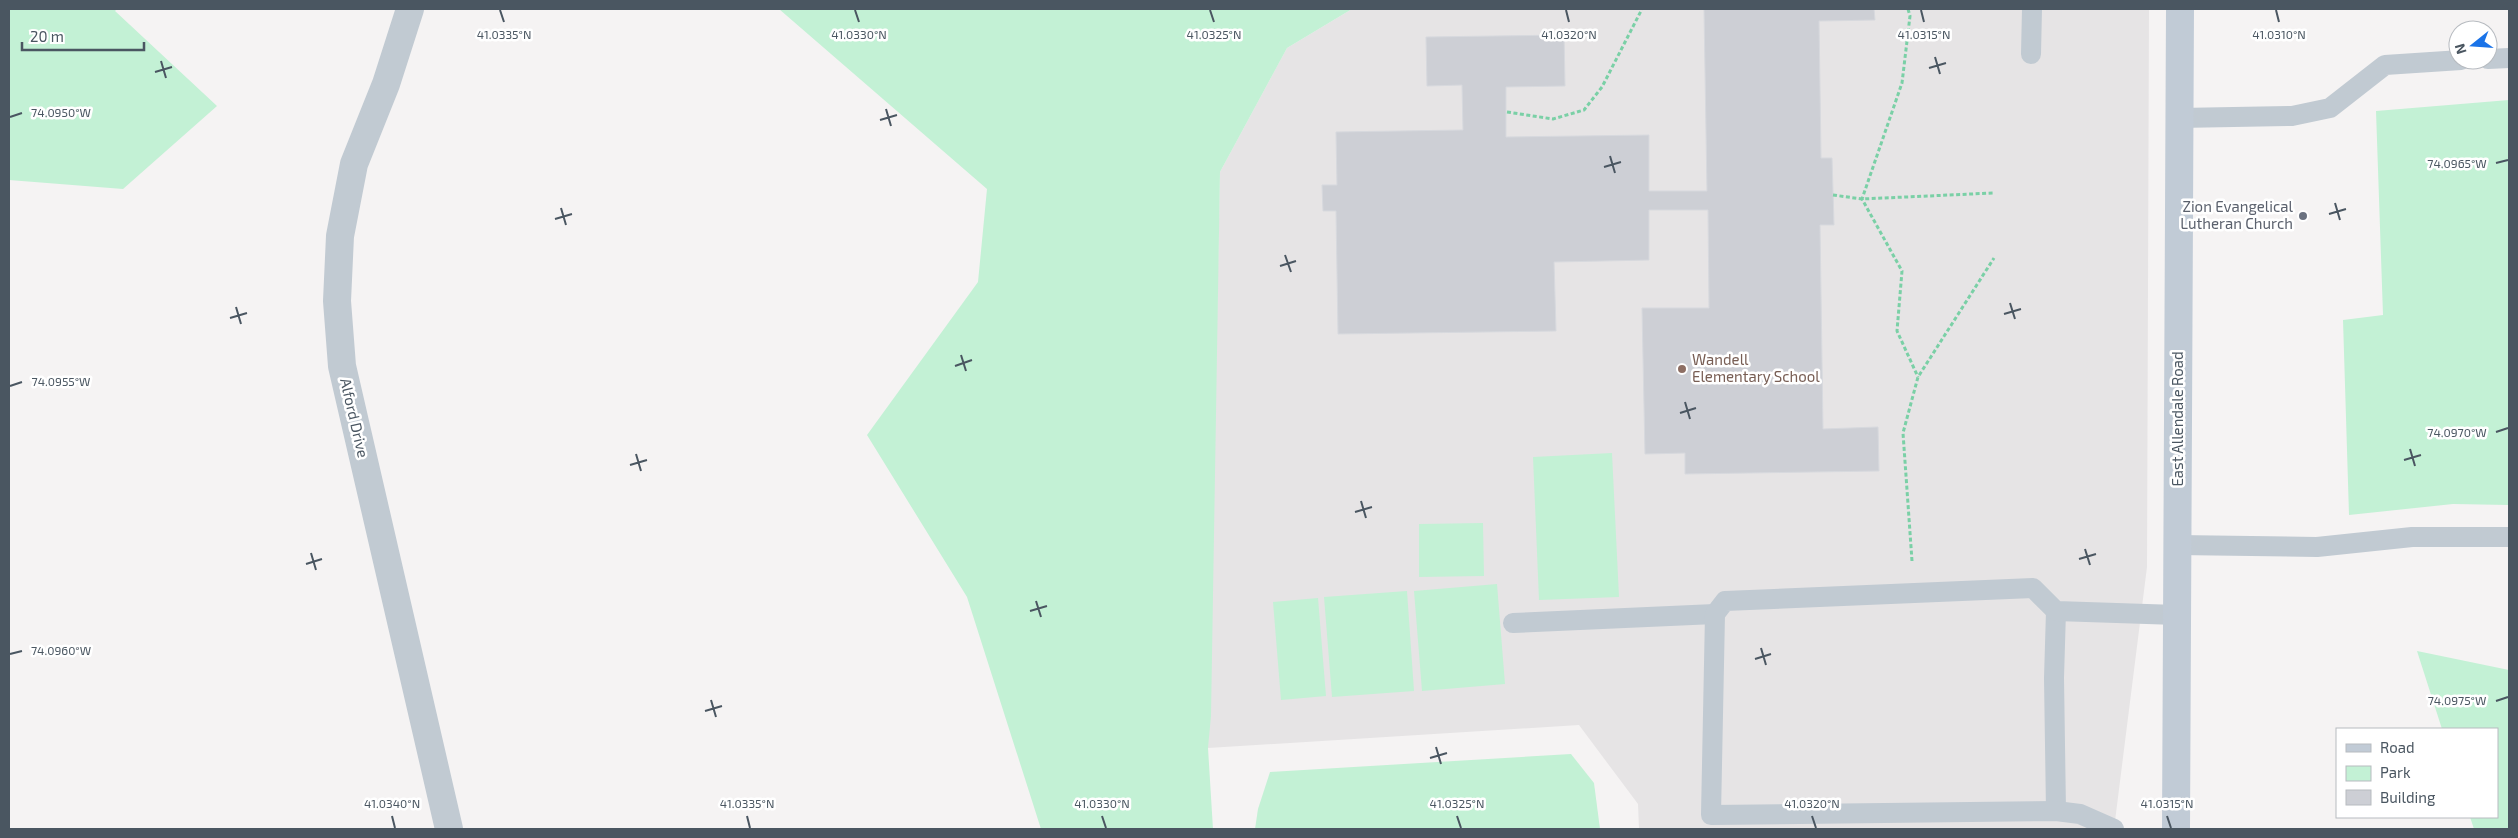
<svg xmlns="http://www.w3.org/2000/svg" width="2518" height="838" font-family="'Exo 2',sans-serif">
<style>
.education{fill:#e6e4e5}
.green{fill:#c3f1d5}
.building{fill:#cdcfd5;stroke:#d7d9de}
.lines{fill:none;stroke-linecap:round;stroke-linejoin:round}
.path{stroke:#7ad0a6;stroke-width:3;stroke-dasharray:4 2.5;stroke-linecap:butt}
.service{stroke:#c1cad2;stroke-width:20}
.minor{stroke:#c1cad2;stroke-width:28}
.secondary{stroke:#c1cbd6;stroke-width:28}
.ticks{fill:none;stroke:#4a5661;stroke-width:2}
.worship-dot{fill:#6b7280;stroke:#fff;stroke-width:2}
.education-dot{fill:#8d6e63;stroke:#fff;stroke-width:2}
.labels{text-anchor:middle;stroke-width:5;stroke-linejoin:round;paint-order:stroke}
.worship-label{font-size:15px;fill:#5b616d;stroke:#fff;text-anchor:end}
.education-label{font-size:15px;fill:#785e54;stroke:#fff;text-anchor:start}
.street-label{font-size:15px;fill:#4a5661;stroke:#fff}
.ticks-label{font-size:12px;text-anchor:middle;fill:#4a5661;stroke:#fff;stroke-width:5;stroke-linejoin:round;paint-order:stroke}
</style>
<rect width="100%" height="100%" fill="#f5f3f3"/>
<path class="education" d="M1352 9H2149L2147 567 2114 829H1639L1638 804 1579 725 1208 748 1220 172 1287 48Z"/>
<g class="green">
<path d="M9 9H117L115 11 217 106 123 189 9 180Z"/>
<path d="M779 9H1352L1287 48 1220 172 1211 716 1208 748 1213 829H1041L967 597 867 435 978 282 987 189Z"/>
<path d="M2509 100V505L2453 504 2349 515 2343 320 2383 315 2376 111Z"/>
<path d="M1612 453 1619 597 1539 600 1533 457Z"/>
<path d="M1483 523 1484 576 1419 577V524Z"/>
<path d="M1497 584 1505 684 1422 691 1414 591Z"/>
<path d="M1407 591 1414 691 1332 697 1324 597Z"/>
<path d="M1318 598 1326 696 1281 700 1273 602Z"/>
<path d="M2417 651 2509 670V829H2474L2470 817H2497V729H2442Z"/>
<path d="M1571 754 1594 783 1600 829H1255L1258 809 1270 772Z"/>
</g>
<path class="building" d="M1704 9H1874L1875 20 1819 21 1821 158H1832L1834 225H1820L1823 429 1878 427 1879 471 1685 474V453L1645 454 1642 308H1709L1708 210H1649V260L1554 262 1556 331 1338 334 1336 211H1323L1322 185H1337L1336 132 1463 130 1462 85 1427 86 1426 37 1564 35 1565 86 1506 87V137L1649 135V191H1707Z"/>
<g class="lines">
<g class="path">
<path d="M1908 9 1910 16 1902 83 1862 199 1902 271 1897 331 1918 377"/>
<path d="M1507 112 1553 119 1584 110 1602 87 1642 9"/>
<path d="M1833 195 1862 199 1993 193"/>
<path d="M1912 561 1903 433 1918 377 1994 258"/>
</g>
<g class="service">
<path d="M2031 54 2032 9"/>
<path d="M2488 59 2509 58"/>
<path d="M2179 118 2292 116 2330 108 2385 65 2461 60"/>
<path d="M2177 545 2317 547 2412 537H2509"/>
<path d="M1513 623 1715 614"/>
<path d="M2056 811 2054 678 2056 611"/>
<path d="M2114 829 2080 814 2056 811 1711 815 1715 614 1725 601 2033 588 2056 611 2177 615"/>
</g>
<path class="minor" d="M410 9 386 84 354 164 340 236 337 301 342 366 449 829"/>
<path class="secondary" d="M2176 829 2180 9"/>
</g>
<path class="ticks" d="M500 10 504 22M855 10 859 22M1210 10 1214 22M1566 10 1569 22M1921 10 1924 22M2276 10 2279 22M1935 57 1940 74M161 61 166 78M1929 68 1946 63M155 72 172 67M886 109 891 126M10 117 22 113M880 120 897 115M1610 156 1615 173M2496 163 2508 160M1604 167 1621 162M2335 203 2340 220M561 208 566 225M2329 214 2346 209M555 219 572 214M1285 255 1291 272M1280 266 1296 261M2010 303 2015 319M236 307 241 324M2004 314 2021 309M230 318 247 313M961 355 966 371M955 366 972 360M10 386 22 382M1685 402 1690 419M1680 413 1696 408M2496 432 2508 428M2410 449 2415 466M636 454 641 471M2404 460 2421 455M630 465 647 460M1361 501 1366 518M1355 512 1372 507M2085 549 2090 565M311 553 316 570M2079 559 2096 554M306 564 322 559M1036 601 1041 617M1030 611 1047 606M1761 648 1766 665M10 654 22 651M1755 659 1771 654M711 700 716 717M2496 701 2508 697M705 711 722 706M1436 747 1441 764M1430 758 1447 753M392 816 395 828M747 816 750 828M1102 816 1106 828M1457 816 1461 828M1812 816 1816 828M2167 816 2171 828"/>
<circle class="worship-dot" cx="2303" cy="216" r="5"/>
<circle class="education-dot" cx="1682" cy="369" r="5"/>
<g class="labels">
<g class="worship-label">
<text x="2293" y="212">Zion Evangelical<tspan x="2293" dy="17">Lutheran Church</tspan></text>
</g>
<g class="education-label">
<text x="1692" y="365">Wandell<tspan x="1692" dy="17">Elementary School</tspan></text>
</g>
<g class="street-label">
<text transform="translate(354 418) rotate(77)" y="5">Alford Drive</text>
<text transform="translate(2178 419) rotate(-90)" y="5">East Allendale Road</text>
</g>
</g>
<g class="ticks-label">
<text x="504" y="39">41.0335°N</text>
<text x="859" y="39">41.0330°N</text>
<text x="1214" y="39">41.0325°N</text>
<text x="1569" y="39">41.0320°N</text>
<text x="1924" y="39">41.0315°N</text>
<text x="2279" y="39">41.0310°N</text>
<text x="61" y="117">74.0950°W</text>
<text x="2457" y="168">74.0965°W</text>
<text x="61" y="386">74.0955°W</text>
<text x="2457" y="437">74.0970°W</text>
<text x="61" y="655">74.0960°W</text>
<text x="2457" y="705">74.0975°W</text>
<text x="392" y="808">41.0340°N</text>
<text x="747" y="808">41.0335°N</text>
<text x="1102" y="808">41.0330°N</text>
<text x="1457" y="808">41.0325°N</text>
<text x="1812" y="808">41.0320°N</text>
<text x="2167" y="808">41.0315°N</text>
</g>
<rect width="2518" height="838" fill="none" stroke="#4a5661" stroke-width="20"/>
<rect x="2336" y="728" width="162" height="90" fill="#ffffff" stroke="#b7bbc0"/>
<rect x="2346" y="744" width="25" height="8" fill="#c1cbd6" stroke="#b7bbc0"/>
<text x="2380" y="753" font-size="15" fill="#4a5661">Road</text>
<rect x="2346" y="766" width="25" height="15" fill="#c3f1d5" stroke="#b7bbc0"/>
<text x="2380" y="778" font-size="15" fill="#4a5661">Park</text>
<rect x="2346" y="790" width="25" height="15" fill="#cdcfd5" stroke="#b7bbc0"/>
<text x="2380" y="803" font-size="15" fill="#4a5661">Building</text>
<g transform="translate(2473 45) rotate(253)"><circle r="24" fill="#ffffff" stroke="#b7bbc0"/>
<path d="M0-4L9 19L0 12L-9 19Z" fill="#1a73e8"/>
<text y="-8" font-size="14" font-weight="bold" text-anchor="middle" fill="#4a5661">N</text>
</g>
<path d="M22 42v8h122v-8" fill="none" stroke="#4a5661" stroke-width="2.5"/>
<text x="30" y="42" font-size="15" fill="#4a5661" stroke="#ffffff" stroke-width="4" paint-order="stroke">20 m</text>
</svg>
